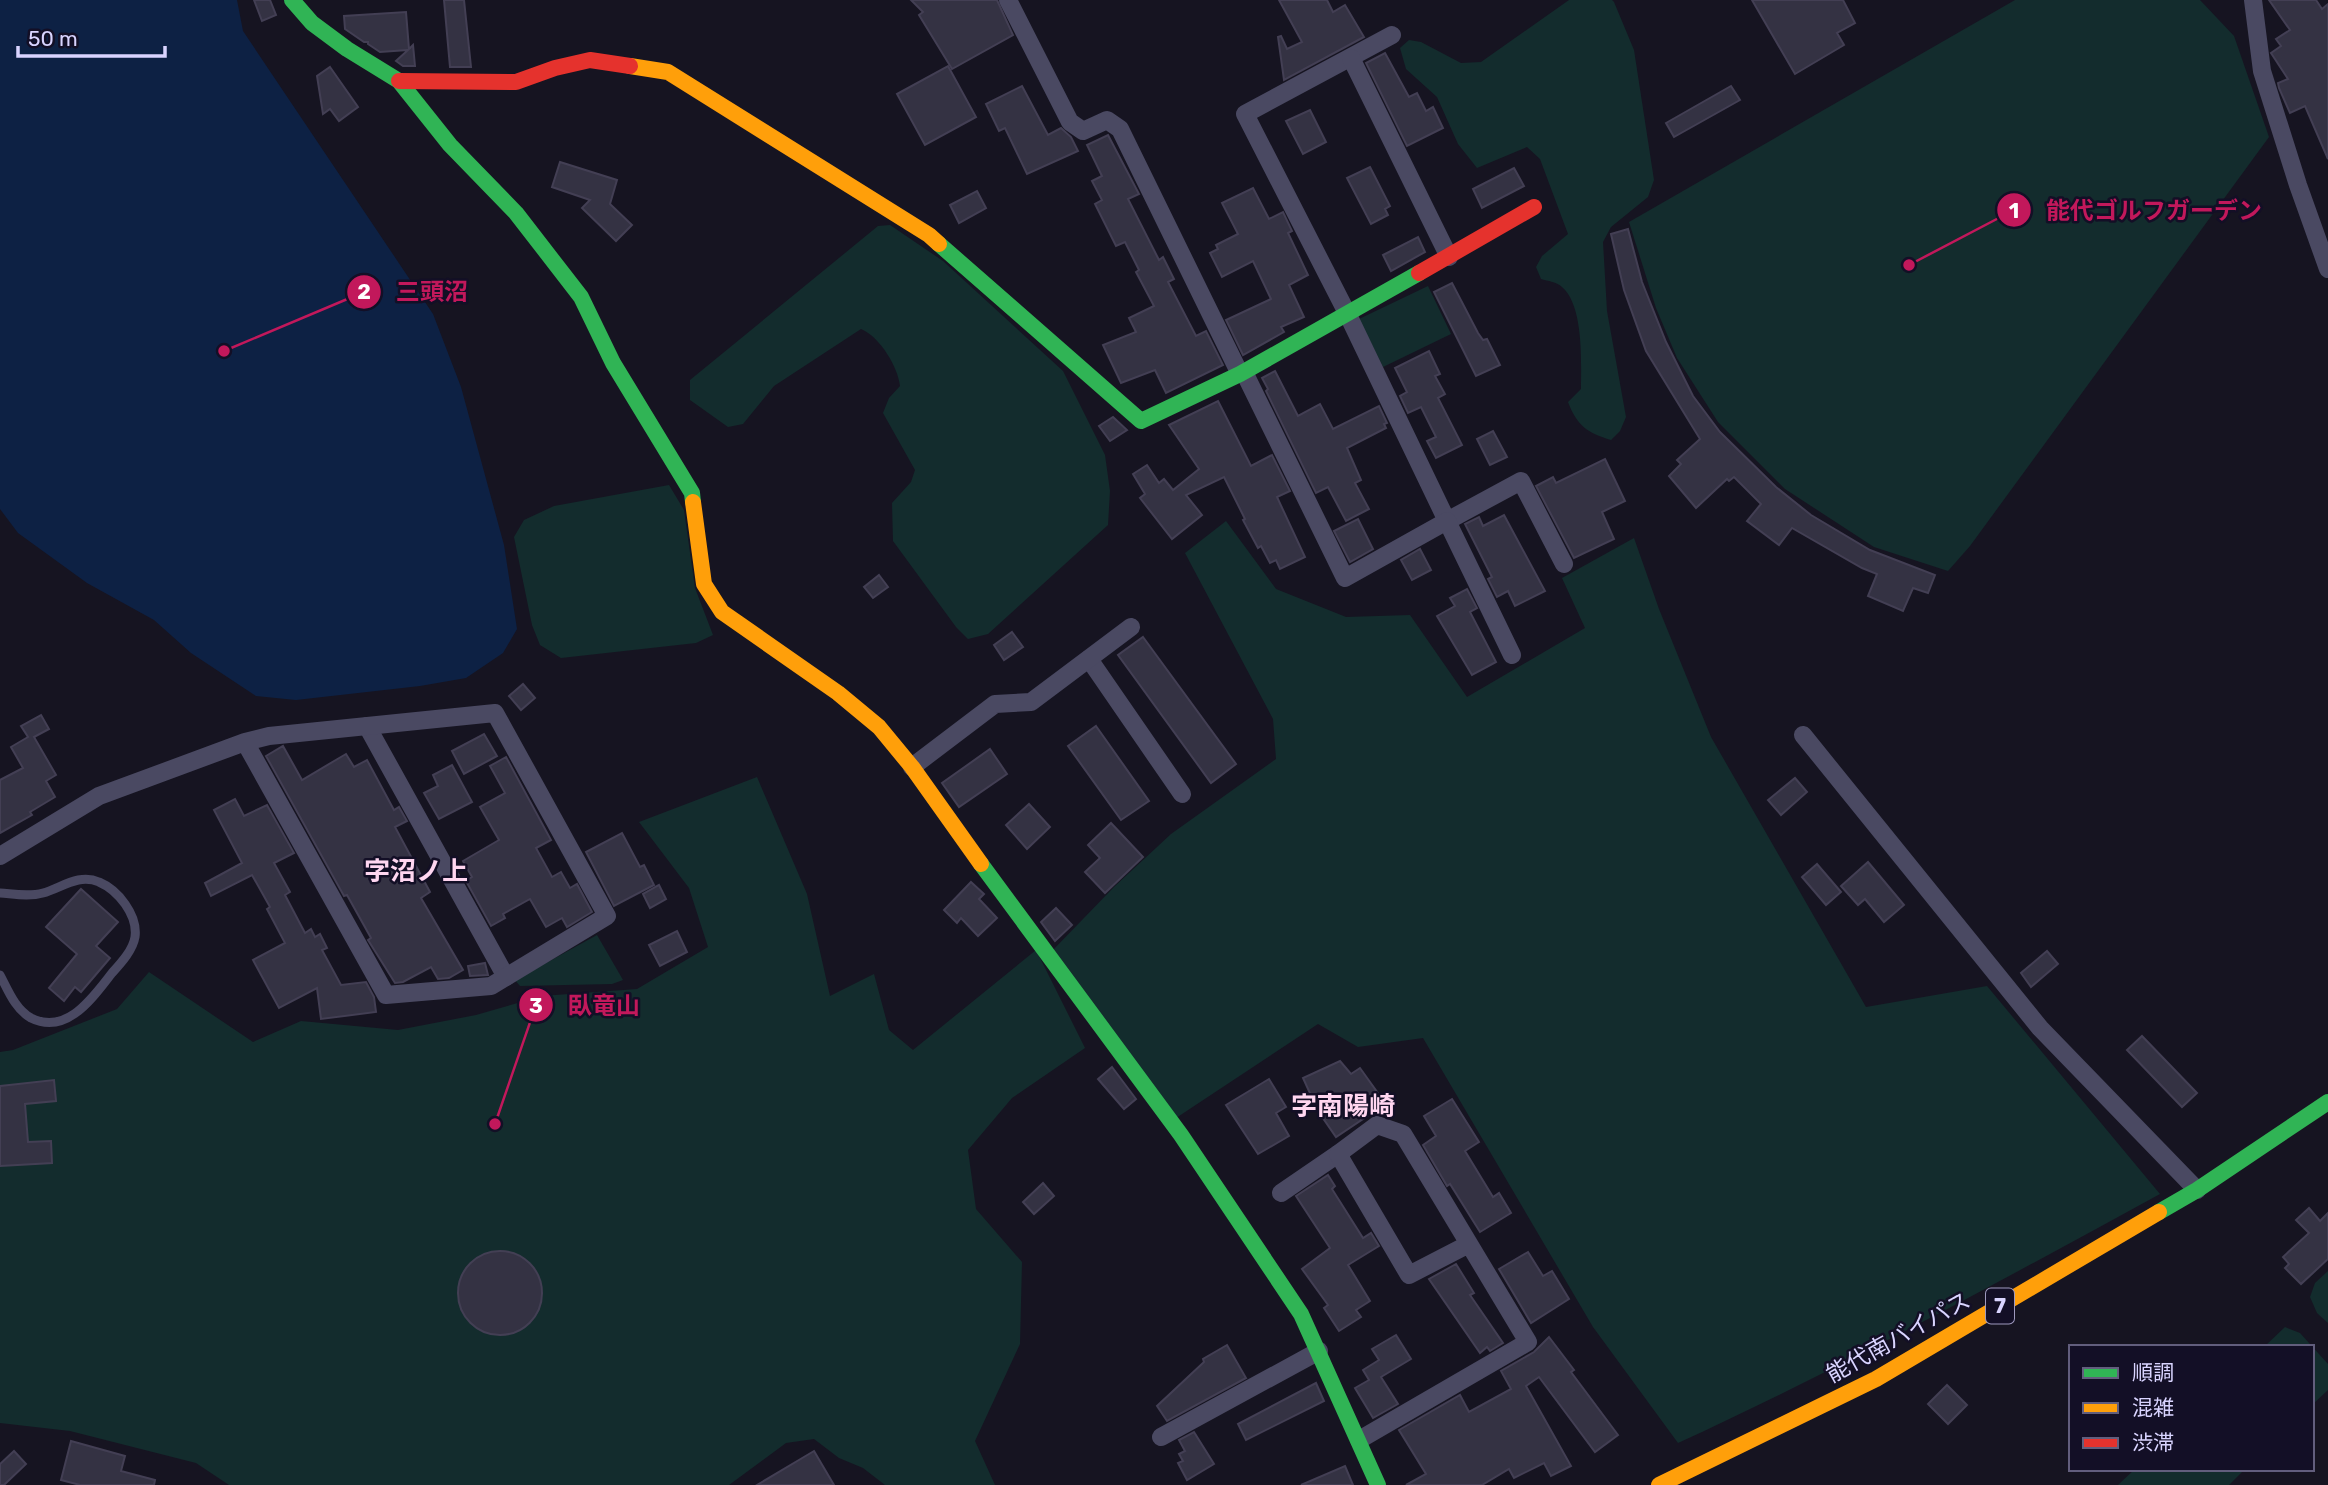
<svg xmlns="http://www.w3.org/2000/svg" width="2328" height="1485" font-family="Rubik,'Noto Sans JP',sans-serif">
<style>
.green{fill:#132c2d}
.water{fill:#0d2144}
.building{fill:#343243;stroke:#433f54;stroke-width:2}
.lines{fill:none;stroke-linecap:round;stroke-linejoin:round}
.lane{stroke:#4a4962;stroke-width:9}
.street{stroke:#4a4962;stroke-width:18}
.fast{stroke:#30b455;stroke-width:16}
.slow{stroke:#ff9f0a;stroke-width:16}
.jam{stroke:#e5322d;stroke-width:16}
.labels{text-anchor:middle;stroke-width:5;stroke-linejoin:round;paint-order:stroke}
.shield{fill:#130f26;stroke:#9e99be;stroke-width:2}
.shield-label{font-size:21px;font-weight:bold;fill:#d9d4ff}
.street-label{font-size:23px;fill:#d9d4ff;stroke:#130f26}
.quarter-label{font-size:26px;font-weight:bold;fill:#ffd6f0;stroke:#130f26}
.leader{fill:none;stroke:#c2185b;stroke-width:2.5}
.callout-dot{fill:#c2185b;stroke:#130f26;stroke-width:2.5}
.mark-label{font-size:21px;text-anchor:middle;font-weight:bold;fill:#fff}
.callout-label{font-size:24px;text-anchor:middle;font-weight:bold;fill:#c2185b;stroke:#130f26;stroke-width:5;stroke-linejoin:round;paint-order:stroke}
</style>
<rect width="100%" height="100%" fill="#161421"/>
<g class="green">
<path d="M1569 0H1612L1614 2 1634 50 1654 180 1648 197 1611 227 1603 242 1607 311 1626 417 1620 431 1611 440C1588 433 1577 426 1568 402L1581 389C1581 362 1584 306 1562 287 1557 282 1548 281 1541 279L1536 267 1542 256 1568 234 1540 159 1527 147 1477 168 1458 144 1437 97 1406 69 1400 48 1409 40 1421 42 1461 63 1481 62Z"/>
<path d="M2015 0H2200L2234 36 2269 137 1970 546 1948 571 1874 547 1785 489 1718 422 1677 358 1656 308 1629 222Z"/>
<path d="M890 225 943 261 1063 371 1105 455 1110 491 1108 525 988 634 968 639 956 627 893 541 892 503 911 482 915 470 883 413 889 398 900 386C898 367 880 337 861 329L774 386 743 424 728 427 690 400V380L878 226Z"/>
<path d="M1428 286 1451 334 1383 367 1359 319Z"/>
<path d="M669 485 684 510 695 588 713 635 696 643 561 658 540 645 532 625 514 537 524 520 554 506Z"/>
<path d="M1226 521 1276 589 1346 617 1410 615 1467 697 1585 628 1562 578 1634 538 1659 609 1711 737 1866 1007 1987 986 2160 1194C2001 1281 1843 1367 1678 1443L1593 1327 1423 1038 1358 1047 1318 1024 1170 1122 1053 950 1114 887 1171 834 1276 759 1273 719 1185 553Z"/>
<path d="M757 777 807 894 830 996 874 974 889 1030 913 1050 1036 950 1085 1048 1012 1098 968 1150 976 1209 1022 1262 1020 1344 975 1441 995 1485H885L863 1468 839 1458 814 1439 786 1443 729 1485H229L196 1463 70 1431 0 1423V1052L13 1050 117 1009 149 972 253 1042 301 1021 398 1030 476 1015 542 996 637 989 708 947 689 888 639 822Z"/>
<path d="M597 935 623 980 612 984 520 986 515 980Z"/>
<path d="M2328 1271V1323L2317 1313 2310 1297 2315 1283Z"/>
<path d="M2285 1327 2300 1333 2328 1364V1390L2312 1405V1347H2264Z"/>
<path d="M2135 1469H2245L2229 1485H2118Z"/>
</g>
<path class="water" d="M0 0H237L243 31 433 314 461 387 504 545 517 629 503 653 466 678 420 686 296 700 256 696 191 653 154 620 87 583 18 533 0 509Z"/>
<g class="building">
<path d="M254 0H270L276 15 262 21Z"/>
<path d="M444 0H464L471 67H450Z"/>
<path d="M911 0H997L1013 35 952 69 919 15 923 12Z"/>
<path d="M1279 0H1327L1333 12 1345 5 1364 37 1284 80 1278 37 1281 36 1287 49 1302 42Z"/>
<path d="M1752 0H1843L1855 23 1837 33 1844 45 1795 74Z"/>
<path d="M2269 0H2316L2322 9 2328 4V159L2305 106 2290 113 2279 88 2278 83 2288 79 2271 53 2281 46 2276 39 2290 30Z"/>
<path d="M406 12 409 49 413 45 415 66H403L396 61 408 50 380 52 368 44V42H364L345 29 344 16Z"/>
<path d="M1385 53 1409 97 1417 93 1426 111 1433 107 1443 128 1407 146 1366 63Z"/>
<path d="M948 66 976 117 925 145 897 94Z"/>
<path d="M330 67 358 107 339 121 330 109 323 114 317 76Z"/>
<path d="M1022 86 1048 135 1061 128 1071 137 1078 151 1027 174 1005 128 999 131 986 104Z"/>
<path d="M1731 86 1740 100 1674 137 1666 123Z"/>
<path d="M1310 110 1326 142 1303 154 1286 121Z"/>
<path d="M1108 135 1139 194 1128 199 1159 260 1163 257 1174 279 1168 282 1196 336 1206 331 1223 365 1166 393 1155 370 1121 383 1103 345 1136 332 1129 318 1154 306 1136 272 1139 270 1125 242 1116 246 1095 204 1102 200 1092 181 1102 176 1087 145Z"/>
<path d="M560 162 617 180 610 204 632 225 616 241 582 208 590 200 552 187Z"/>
<path d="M1370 167 1390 206 1385 209 1388 215 1371 224 1347 178Z"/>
<path d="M1514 168 1524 186 1482 208 1473 189Z"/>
<path d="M1253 188 1269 219 1283 212 1292 231 1288 233 1308 275 1289 285 1304 317 1281 327 1284 332 1243 355 1226 320 1271 299 1253 261 1222 277 1210 253 1218 249 1216 245 1238 234 1222 203Z"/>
<path d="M977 191 986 208 959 223 950 205Z"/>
<path d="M1628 229 1642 282 1666 342 1693 396 1720 432 1776 487 1811 515 1870 550 1935 575 1928 593 1913 588 1903 611 1868 596 1877 574 1862 568 1792 528 1779 545 1747 521 1761 504 1734 477 1729 481 1727 479 1696 508 1669 476 1681 464 1677 460 1700 439 1646 351 1624 290 1611 234Z"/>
<path d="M1418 237 1425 252 1391 271 1383 255Z"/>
<path d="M1452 283 1478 333 1483 340 1487 339 1500 365 1476 376 1434 292Z"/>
<path d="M1429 351 1440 374 1435 376 1445 394 1438 398 1462 445 1436 458 1427 441 1436 437 1421 407 1408 413 1400 396 1407 392 1395 368Z"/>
<path d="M1275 371 1298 416 1320 404 1333 429 1379 406 1387 423 1384 424 1386 428 1347 448 1361 480 1355 483 1369 509 1346 521 1328 487 1316 493 1266 391 1268 389 1262 378Z"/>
<path d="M1218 401 1251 466 1272 455 1290 491 1277 497 1305 557 1280 569 1276 560 1270 563 1261 546 1258 548 1243 520 1245 519 1224 477 1186 495 1202 515 1172 539 1140 498 1145 494 1133 474 1147 465 1159 483 1164 479 1173 490 1199 469 1169 425Z"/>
<path d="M1113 417 1127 430 1110 441 1099 426Z"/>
<path d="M1493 431 1507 457 1490 465 1477 439Z"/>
<path d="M1605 459 1625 501 1602 512 1614 539 1574 558 1536 486 1553 477 1556 483Z"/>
<path d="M1504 515 1545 591 1515 606 1508 591 1497 597 1488 579 1492 577 1465 524 1479 517 1483 526Z"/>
<path d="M1358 519 1373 549 1350 562 1334 531Z"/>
<path d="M1420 549 1431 570 1412 580 1401 560Z"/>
<path d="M879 575 888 587 873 598 864 587Z"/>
<path d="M1467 589 1477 608 1470 612 1496 662 1472 675 1437 616 1455 606 1450 598Z"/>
<path d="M1012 632 1023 647 1004 660 994 645Z"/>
<path d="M1143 637 1236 764 1211 783 1118 655Z"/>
<path d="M523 684 535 698 521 710 509 696Z"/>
<path d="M41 715 49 729 34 737 56 775 46 781 55 797 30 812 32 815 0 833V780L23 768 11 747 28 737 21 726Z"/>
<path d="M1096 726 1149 801 1121 820 1068 746Z"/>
<path d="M484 734 497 756 464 774 452 751Z"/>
<path d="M283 746 302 780 346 754 354 767 367 760 394 810 399 807 407 821 395 827 430 892 421 898 463 970 449 978 438 979 431 967 403 982 395 983 368 940 371 938 347 895 344 896 266 756Z"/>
<path d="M990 749 1007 774 959 807 942 783Z"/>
<path d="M506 757 551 840 536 848 552 877 561 872 570 888 577 884 592 912 567 927 562 918 546 927 530 899 503 914 505 918 491 926 466 881 472 877 463 861 499 840 480 807 505 793 490 766Z"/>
<path d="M452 765 472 802 439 819 424 793 438 786 433 775Z"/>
<path d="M1795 778 1807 792 1781 815 1768 800Z"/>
<path d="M235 799 244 816 267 805 294 853 274 863 290 892 285 895 305 933 311 929 315 937 320 934 327 948 322 950 341 985 366 982 374 997 376 1012 321 1019 317 988 279 1008 253 960 285 943 267 909 270 907 252 875 211 896 205 883 242 863 214 810Z"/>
<path d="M1029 804 1050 827 1027 849 1006 825Z"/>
<path d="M1111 823 1143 857 1105 893 1085 872 1100 858 1088 845Z"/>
<path d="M622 833 640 867 644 865 654 885 614 906 586 852Z"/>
<path d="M1868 862 1904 905 1884 922 1865 899 1858 905 1841 886Z"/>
<path d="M1817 864 1841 892 1826 905 1802 877Z"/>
<path d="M971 882 984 894 979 899 997 918 978 936 961 918 957 923 944 910Z"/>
<path d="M659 885 666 899 650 908 643 894Z"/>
<path d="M81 889 118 922 96 946 110 958 81 992 75 987 64 1001 49 988 77 954 46 927Z"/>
<path d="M1056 908 1072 925 1055 941 1041 922Z"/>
<path d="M677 931 687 952 660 966 649 945Z"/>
<path d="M2047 951 2058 964 2031 987 2021 973Z"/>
<path d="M485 963 488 975 470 976 468 966Z"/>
<path d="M2142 1036 2197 1093 2182 1107 2127 1050Z"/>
<path d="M1340 1061 1351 1074 1360 1068 1380 1096 1366 1105 1372 1113 1336 1137 1318 1111 1303 1078Z"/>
<path d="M1112 1067 1136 1099 1124 1109 1098 1079Z"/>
<path d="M1269 1079 1286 1107 1276 1113 1289 1136 1258 1154 1226 1105Z"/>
<path d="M54 1080 56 1101 25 1104 28 1142 51 1141 52 1163 0 1166V1086Z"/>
<path d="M1452 1099 1479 1142 1465 1151 1493 1197 1499 1193 1511 1213 1480 1232 1450 1184 1447 1186 1423 1145 1436 1136 1424 1116Z"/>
<path d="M1328 1175 1335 1186 1332 1189 1363 1238 1371 1233 1379 1246 1348 1265 1370 1301 1356 1310 1361 1317 1339 1331 1324 1308 1328 1305 1302 1269 1330 1248 1296 1196Z"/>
<path d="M1043 1183 1054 1196 1034 1214 1023 1202Z"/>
<path d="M2309 1208 2320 1221 2328 1213V1259L2301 1284 2285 1268 2289 1264 2283 1257 2309 1233 2296 1220Z"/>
<circle cx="500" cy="1293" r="42"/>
<path d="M1528 1252 1543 1276 1552 1271 1569 1299 1531 1323 1499 1269Z"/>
<path d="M1456 1264 1474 1293 1470 1295 1503 1343 1490 1351 1487 1347 1480 1353 1429 1279Z"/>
<path d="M1396 1335 1411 1359 1381 1377 1398 1404 1373 1418 1355 1388 1369 1380 1363 1370 1379 1360 1372 1349Z"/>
<path d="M1549 1337 1574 1370 1571 1372 1618 1435 1595 1452 1539 1377 1526 1386 1571 1466 1551 1476 1544 1463 1514 1478 1509 1469 1482 1485H1406L1426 1474 1399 1430 1460 1395 1469 1412 1511 1389 1501 1371 1534 1352Z"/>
<path d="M1227 1345 1246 1378 1167 1421 1157 1406 1204 1362 1203 1359Z"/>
<path d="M1316 1383 1324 1401 1246 1440 1238 1424Z"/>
<path d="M1947 1385 1967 1405 1948 1424 1928 1404Z"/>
<path d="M1194 1432 1214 1464 1187 1480 1178 1463 1183 1461 1179 1454 1185 1451 1179 1440Z"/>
<path d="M71 1441 125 1456 121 1471 155 1480 154 1485H80L61 1480Z"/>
<path d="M14 1451 26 1464 4 1485H0V1464Z"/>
<path d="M814 1451 834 1485H757Z"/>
<path d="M1345 1466 1353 1485H1301Z"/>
</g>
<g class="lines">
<path class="lane" d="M0 893C14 894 29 897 43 893 61 888 79 873 99 882 118 890 138 915 135 937 133 950 121 963 112 973 93 997 67 1036 31 1018 15 1009 8 990 0 975"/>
<g class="street">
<path d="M1008 0 1070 122 1083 131 1107 120 1120 129 1240 374"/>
<path d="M2253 0 2262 71 2298 185 2328 269"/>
<path d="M1392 35 1245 114 1348 315 1447 521 1521 481 1564 564"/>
<path d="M1351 58 1449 257"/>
<path d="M1244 372 1345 578 1447 521 1512 655"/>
<path d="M1089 659 1182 794"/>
<path d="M367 726 506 977"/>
<path d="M1803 735 2040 1028 2197 1190"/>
<path d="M912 767 995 704 1031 702 1131 627"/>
<path d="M0 856 99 796 245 742 269 736 495 713 607 916 491 986 386 995 245 742"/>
<path d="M1281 1193 1338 1154"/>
<path d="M1161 1437 1319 1351"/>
<path d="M1359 1440 1528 1342 1403 1134 1377 1125 1338 1154 1409 1275 1469 1244"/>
</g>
<g class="fast">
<path d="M292 0 312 23 347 49 399 81 450 145 516 213 581 297 613 363 692 493 693 502"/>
<path d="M939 244 1141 421 1240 374 1419 273"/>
<path d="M981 864 1181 1135 1301 1314 1378 1485"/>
<path d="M2159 1212 2197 1190 2328 1102"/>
</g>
<g class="slow">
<path d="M630 66 668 72 929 235 939 244"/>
<path d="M693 502 704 584 722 612 838 693 879 727 912 767 981 864"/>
<path d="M1659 1485 1876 1379 2159 1212"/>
</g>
<g class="jam">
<path d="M399 81 516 82 555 68 590 60 630 66"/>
<path d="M1419 273 1534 207"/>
</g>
</g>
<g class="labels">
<rect class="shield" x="1986" y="1288.5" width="28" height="35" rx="5"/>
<g class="shield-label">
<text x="2000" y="1313">7</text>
</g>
<g class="street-label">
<text transform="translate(1898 1337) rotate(-29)" y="8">能代南バイパス</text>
</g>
<g class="quarter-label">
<text x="416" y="880">字沼ノ上</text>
<text x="1343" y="1115">字南陽崎</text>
</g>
</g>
<path class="leader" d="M1909 265L2014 210M224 351L364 292M495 1124L536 1005"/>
<g class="callout-dot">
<circle cx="1909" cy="265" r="7"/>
<circle cx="224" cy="351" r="7"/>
<circle cx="495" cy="1124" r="7"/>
<circle cx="2014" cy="210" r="18"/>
<circle cx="364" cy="292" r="18"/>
<circle cx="536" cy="1005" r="18"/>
</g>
<g class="mark-label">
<text x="2014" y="218">1</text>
<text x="364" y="299">2</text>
<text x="536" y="1013">3</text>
</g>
<g class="callout-label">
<text x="2154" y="219">能代ゴルフガーデン</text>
<text x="432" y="300">三頭沼</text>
<text x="604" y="1014">臥竜山</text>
</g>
<rect x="2069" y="1345" width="245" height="126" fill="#130f26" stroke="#625e7d" stroke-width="2"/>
<rect x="2083" y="1368" width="35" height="10" fill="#30b455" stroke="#625e7d" stroke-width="2"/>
<text x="2132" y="1380" font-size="21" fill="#d9d4ff">順調</text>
<rect x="2083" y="1403" width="35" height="10" fill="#ff9f0a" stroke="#625e7d" stroke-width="2"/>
<text x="2132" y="1415" font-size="21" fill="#d9d4ff">混雑</text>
<rect x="2083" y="1438" width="35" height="10" fill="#e5322d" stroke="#625e7d" stroke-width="2"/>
<text x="2132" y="1450" font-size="21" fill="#d9d4ff">渋滞</text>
<path d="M18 46v10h147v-10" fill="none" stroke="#d9d4ff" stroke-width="3.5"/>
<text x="28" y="46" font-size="21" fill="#d9d4ff" stroke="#130f26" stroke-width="5" paint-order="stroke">50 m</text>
</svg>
